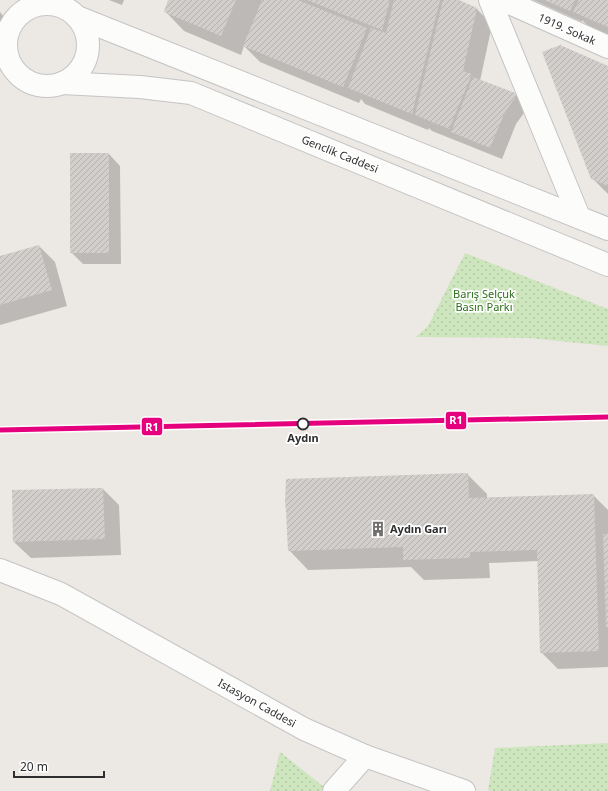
<svg xmlns="http://www.w3.org/2000/svg" width="608" height="791" font-family="'Noto Sans',sans-serif">
<style>
.green{fill:url(#green-dots)}
.shadow{fill:#0003}
.building{fill:url(#building-hatch)}
.lines{fill:none;stroke-linecap:round;stroke-linejoin:round}
.minor-casing{stroke:#c5c4c5;stroke-width:24}
.tertiary-casing{stroke:#c5c4c5;stroke-width:24}
.secondary-casing{stroke:#c5c4c5;stroke-width:24}
.minor{stroke:#fcfcfb;stroke-width:22}
.tertiary{stroke:#fcfcfb;stroke-width:22}
.secondary{stroke:#fcfcfb;stroke-width:22}
.rail-1-casing{stroke:#fff;stroke-width:8}
.rail-1{stroke:#e5007d;stroke-width:5}
.stop-dot{fill:#fff;stroke:#2e2e2e;stroke-width:2}
.labels{text-anchor:middle;stroke-width:3.5;stroke-linejoin:round;paint-order:stroke}
.street-label{font-size:11px;fill:#2e2e2e;stroke:#fff}
.park-label{font-size:11px;fill:#2c6e1b;stroke:#fff}
.stop-label{font-size:11px;font-weight:bold;fill:#2e2e2e;stroke:#fff}
.poi-label{font-size:11px;font-weight:bold;fill:#2e2e2e;stroke:#fff;text-anchor:start}
.line-badge{stroke:#fff;stroke-width:1.5}
.badge-label{font-size:11px;text-anchor:middle;font-weight:bold;fill:#fff}
</style>
<defs>
<pattern id="green-dots" width="8" height="8" patternUnits="userSpaceOnUse"><rect width="8" height="8" fill="#cee6be"/><path d="M2 2h.1M6 6h.1" fill="none" stroke="#b1c6a4" stroke-width="1.8" stroke-linecap="round"/></pattern>
<pattern id="building-hatch" width="6" height="6" patternUnits="userSpaceOnUse"><rect width="6" height="6" fill="#d1cecb"/><path d="M-1 1l2-2M0 6l6-6M5 7l2-2" fill="none" stroke="#b4b1af"/></pattern>
</defs>
<rect width="100%" height="100%" fill="#ece8e4"/>
<g class="green">
<path d="M465 253 608 309V346L529 338 416 337 428 326Z"/>
<path d="M608 743V791H492L488 790 495 748Z"/>
<path d="M280 752 324 787 321 791H270Z"/>
</g>
<g class="shadow">
<path d="M109 0H124L122 5Z"/>
<path d="M169 0H456L476 8 492 25 480 81 518 95 529 106 516 124 502 159 432 131 429 128 428 130 365 104 361 99 359 103 260 62 244 46 241 55 184 31 165 11Z"/>
<path d="M533 0H608V36L590 28 582 20V22Z"/>
<path d="M0 12 4 17 0 28Z"/>
<path d="M608 67V194L592 178Z"/>
<path d="M109 154 120 166 121 264H83L71 252Z"/>
<path d="M39 246 55 262 67 306 0 325V257Z"/>
<path d="M467 474 487 494V498L593 495 608 510V667L558 669 541 652 538 561 489 563 490 578 424 580 411 567 308 570 289 550Z"/>
<path d="M103 489 119 505 121 555 31 558 14 542 13 491Z"/>
</g>
<g class="building">
<path d="M168 0H236L221 36 164 12Z"/>
<path d="M262 0H298L367 28 343 87 243 46Z"/>
<path d="M307 0H390L382 30Z"/>
<path d="M394 0H440L412 114 348 88 371 28 386 33Z"/>
<path d="M443 0H459L477 8 463 71 472 74 449 129 415 115Z"/>
<path d="M544 0H575L570 11Z"/>
<path d="M579 0H608V27L573 12Z"/>
<path d="M560 45 608 66V186L591 179 542 52Z"/>
<path d="M473 77 518 94 505 112 490 148 451 132Z"/>
<rect x="70" y="153" width="39" height="100"/>
<path d="M39 245 52 290 0 305V256Z"/>
<path d="M468 473 469 498 594 494 599 651 540 653 537 550 470 552V558L403 560V547L288 551 286 511 285 502 286 479Z"/>
<path d="M103 488 105 539 13 542 12 490Z"/>
<path d="M603 534H608V627H606Z"/>
</g>
<g class="lines">
<defs>
<g id="minor">
<path d="M490 0 579 217"/>
<path d="M503 0 608 47"/>
<path d="M334 791 365 756"/>
</g>
<g id="tertiary">
<circle cx="47" cy="45" r="41"/>
<path d="M77 17 608 229"/>
<path d="M62 83 140 87 191 93 608 265"/>
</g>
<path id="secondary" d="M0 570 61 594 304 729 365 756 464 791"/>
</defs>
<use href="#minor" class="minor-casing"/>
<use href="#tertiary" class="tertiary-casing"/>
<use href="#secondary" class="secondary-casing"/>
<use href="#minor" class="minor"/>
<use href="#tertiary" class="tertiary"/>
<use href="#secondary" class="secondary"/>
<defs>
<path id="rail-1" d="M0 430 608 417"/>
</defs>
<use href="#rail-1" class="rail-1-casing"/>
<use href="#rail-1" class="rail-1"/>
</g>
<defs>
<symbol id="building-bare" viewBox="-9 -9 18 18"><path d="M-4-6H4V6H1V3H-1V6H-4ZM-2.5-4.3h1.7v1.8h-1.7ZM.8-4.3h1.7v1.8H.8ZM-2.5-1h1.7V.8h-1.7ZM.8-1h1.7V.8H.8Z" fill="#706f6e" stroke="#fff" stroke-width="2.5" paint-order="stroke"/></symbol>
</defs>
<g fill-rule="evenodd">
<use href="#building-bare" x="367" y="518" width="22" height="22"/>
</g>
<circle class="stop-dot" cx="303" cy="424" r="5.5"/>
<g class="labels">
<g class="street-label">
<text transform="translate(567 29) rotate(24)" y="4">1919. Sokak</text>
<text transform="translate(340 154) rotate(22)" y="4">Genclik Caddesi</text>
<text transform="translate(257 703) rotate(29)" y="4">Istasyon Caddesi</text>
</g>
<g class="park-label">
<text x="484" y="298">Barış Selçuk<tspan x="484" dy="13">Basın Parkı</tspan></text>
</g>
<g class="stop-label">
<text x="303" y="442">Aydın</text>
</g>
<g class="poi-label">
<text x="390" y="533">Aydın Garı</text>
</g>
</g>
<g class="line-badge">
<rect x="445" y="411" width="22" height="19" rx="4" fill="#e5007d"/>
<rect x="141" y="417" width="22" height="19" rx="4" fill="#e5007d"/>
</g>
<g class="badge-label">
<text x="456" y="424">R1</text>
<text x="152" y="431">R1</text>
</g>
<path d="M14 771v6h90v-6" fill="none" stroke="#2e2e2e" stroke-width="2"/>
<text x="20" y="771" font-size="12" fill="#2e2e2e" stroke="#ffffff" stroke-width="3" paint-order="stroke">20 m</text>
</svg>
